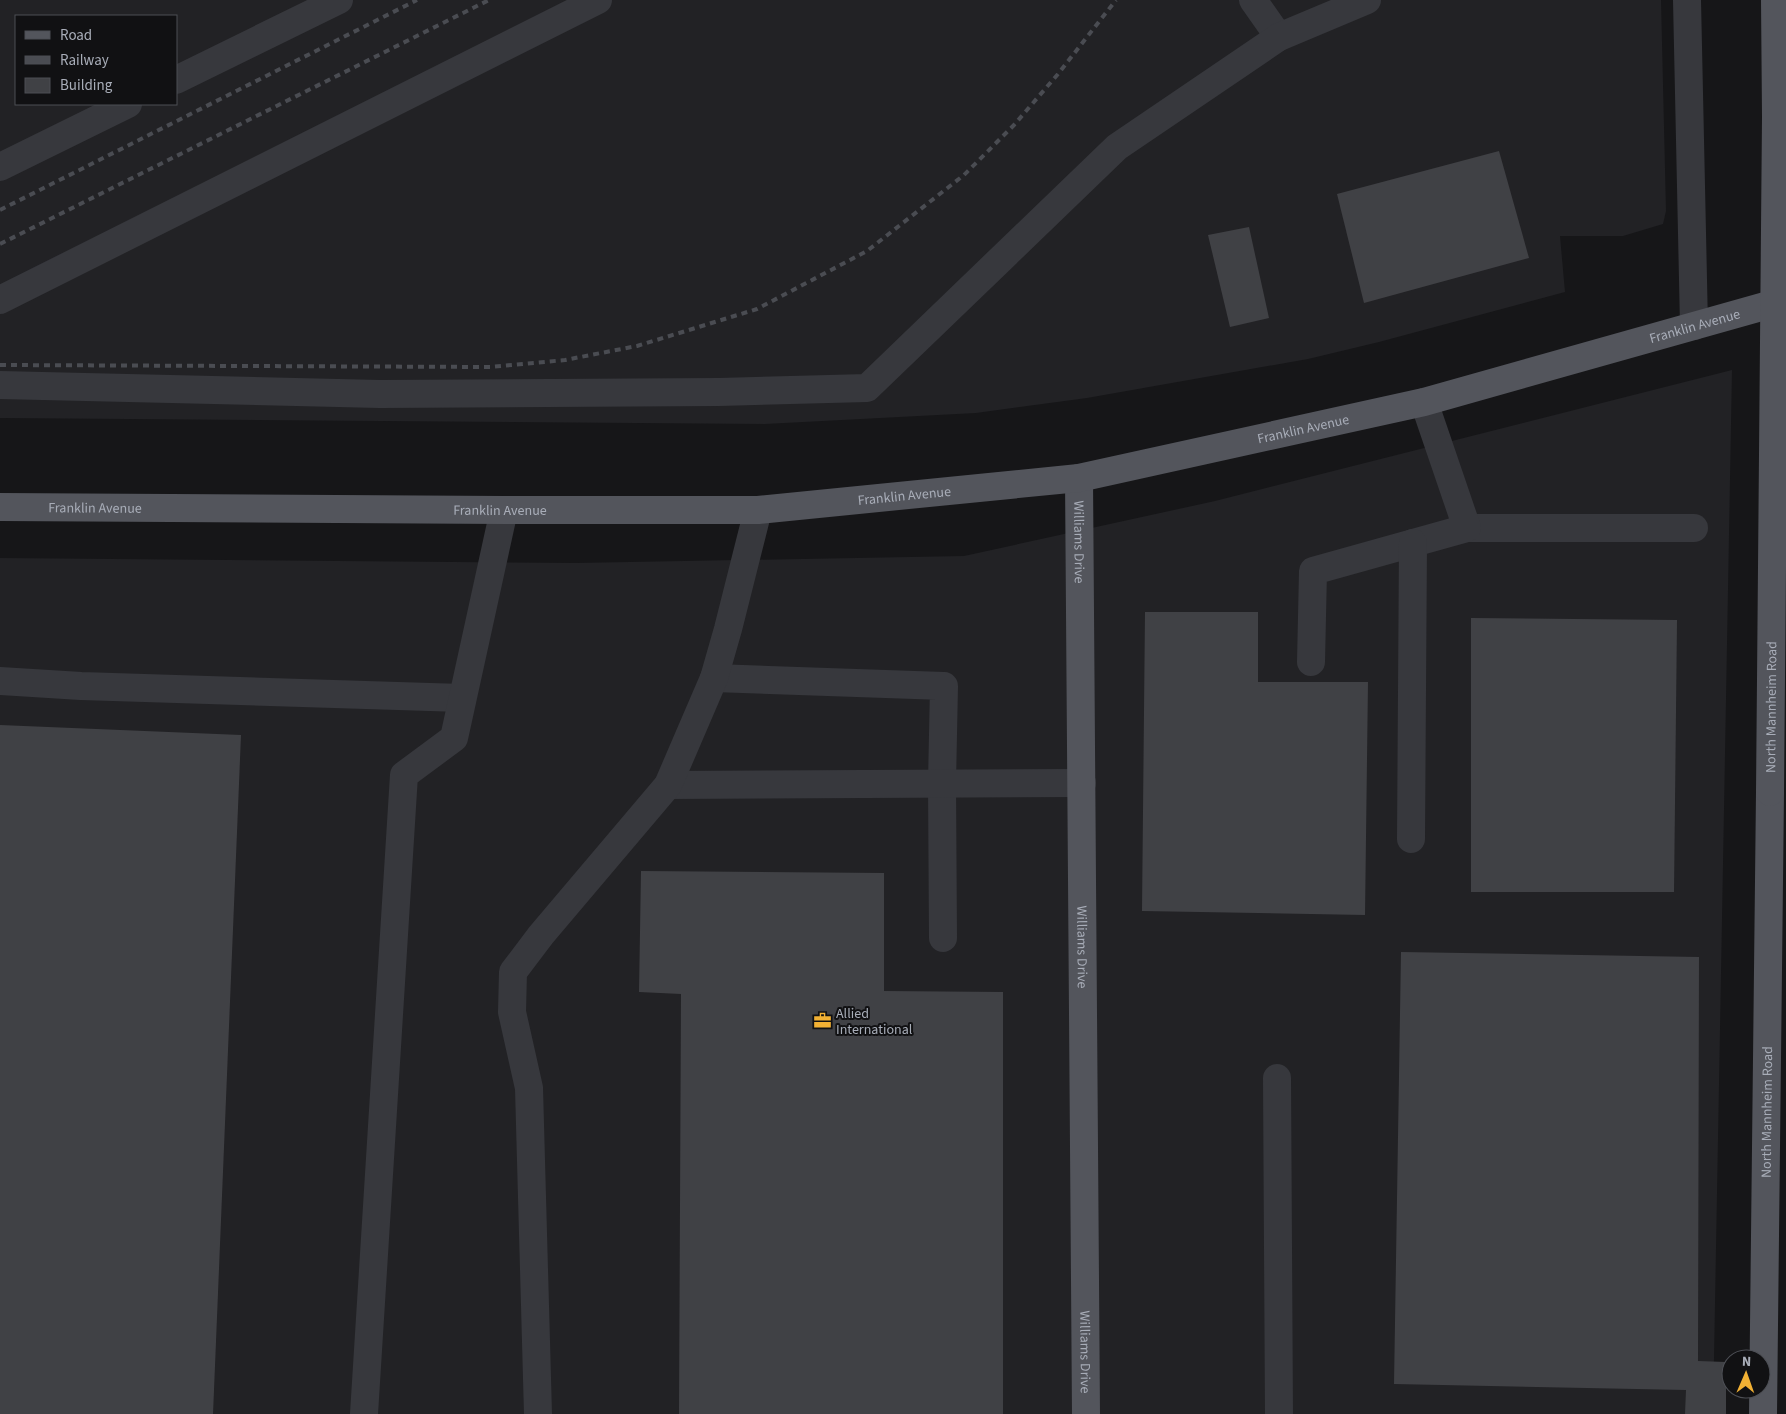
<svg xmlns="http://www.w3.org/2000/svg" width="1786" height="1414" font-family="'Source Sans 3',sans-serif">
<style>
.built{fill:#222225;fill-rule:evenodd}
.building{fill:#404145}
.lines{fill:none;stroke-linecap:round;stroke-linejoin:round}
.minor{stroke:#37383d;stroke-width:28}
.major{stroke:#53555c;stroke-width:28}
.rail{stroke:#4a4c52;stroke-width:4;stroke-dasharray:6 5;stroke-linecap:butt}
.major-bridge{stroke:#53555c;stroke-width:28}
.labels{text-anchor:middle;stroke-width:4;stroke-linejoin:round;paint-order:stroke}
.street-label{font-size:14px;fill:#a8adb8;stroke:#111113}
.poi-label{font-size:14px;fill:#a8adb8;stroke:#111113;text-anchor:start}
</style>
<rect width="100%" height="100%" fill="#161618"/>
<g class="built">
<path d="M0 0H1661L1666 211 1663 224 1623 236H1560L1565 292 1379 342 1308 359 1087 398 976 413 765 424 0 418ZM16 16H176V104H16Z"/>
<path d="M1732 370 1713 1414H0V558L576 563 964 556 1215 501Z"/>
</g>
<g class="building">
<path d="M1499 151 1529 258 1364 303 1337 194Z"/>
<path d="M1249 227 1269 318 1230 327 1208 235Z"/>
<path d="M1145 612H1258V682H1368L1365 915 1142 911Z"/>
<path d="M1471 618 1677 620 1674 892H1471Z"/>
<path d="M0 725 241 735 213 1414H0Z"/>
<path d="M641 871 884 873V991L1003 992V1414H679L681 994 639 992Z"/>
<path d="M1401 952 1699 957 1698 1361 1726 1362V1414H1685L1686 1390 1394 1384Z"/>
</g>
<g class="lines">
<g class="minor">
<path d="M1253 0 1279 37"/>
<path d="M1687 0 1694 326"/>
<path d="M176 80 339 0"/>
<path d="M0 167 128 104"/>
<path d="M0 300 598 0"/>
<path d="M0 385 380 394 719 392 867 388 1117 147 1279 37 1367 0"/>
<path d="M1467 528H1694"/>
<path d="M1311 662 1313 571 1467 528 1424 402"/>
<path d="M714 678 944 686 942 783 943 938"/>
<path d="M0 681 81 686 462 698"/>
<path d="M668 785 1082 783"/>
<path d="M1411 839 1413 543"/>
<path d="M1277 1078 1279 1414"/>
<path d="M364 1414 404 775 454 738 504 510"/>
<path d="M538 1414 529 1088 512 1012 513 972 541 935 668 785 714 678 728 629 758 510"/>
</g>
<g class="major">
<path id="s1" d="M1079 478 1086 1414"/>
<path id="s2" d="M0 507 504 510H758L1079 478 1424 402 1786 300"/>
<path id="s3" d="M1763 1414 1770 792"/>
</g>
<g class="rail">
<path d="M0 210 417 0"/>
<path d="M0 244 489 0"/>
<path d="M0 365 490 367 565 360 637 346 757 309 867 251 964 175 1014 125 1058 74 1116 0"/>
</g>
<path class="major-bridge" id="s4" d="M1770 792 1776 117 1775 0"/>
</g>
<defs>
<symbol id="office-bare" viewBox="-9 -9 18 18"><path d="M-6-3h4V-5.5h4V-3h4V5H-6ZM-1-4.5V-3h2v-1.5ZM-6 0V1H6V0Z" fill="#f2b134" stroke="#111113" stroke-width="2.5" paint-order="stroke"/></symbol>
</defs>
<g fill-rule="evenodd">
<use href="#office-bare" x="810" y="1008" width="25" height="25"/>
</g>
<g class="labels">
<g class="street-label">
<text dy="5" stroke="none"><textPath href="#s2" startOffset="1715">Franklin Avenue</textPath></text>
<text dy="5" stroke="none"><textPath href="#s2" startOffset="1310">Franklin Avenue</textPath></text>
<text dy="5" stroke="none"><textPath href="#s2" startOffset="905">Franklin Avenue</textPath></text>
<text dy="5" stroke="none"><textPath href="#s2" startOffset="95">Franklin Avenue</textPath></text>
<text dy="5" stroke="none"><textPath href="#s2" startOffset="500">Franklin Avenue</textPath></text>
<text dy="5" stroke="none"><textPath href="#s1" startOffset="64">Williams Drive</textPath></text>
<text dy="5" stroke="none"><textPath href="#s4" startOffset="85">North Mannheim Road</textPath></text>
<text dy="5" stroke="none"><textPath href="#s1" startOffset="469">Williams Drive</textPath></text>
<text dy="5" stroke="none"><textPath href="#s3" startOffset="302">North Mannheim Road</textPath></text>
<text dy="5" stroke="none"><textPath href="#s1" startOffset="874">Williams Drive</textPath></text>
</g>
<g class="poi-label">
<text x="836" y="1018">Allied<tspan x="836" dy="16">International</tspan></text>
</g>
</g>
<rect x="15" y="15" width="162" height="90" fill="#111113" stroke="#4d4f55"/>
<rect x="25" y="31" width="25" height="8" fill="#53555c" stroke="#4d4f55"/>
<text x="60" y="40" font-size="15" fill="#a8adb8">Road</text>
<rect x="25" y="56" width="25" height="8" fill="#4a4c52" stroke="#4d4f55"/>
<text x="60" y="65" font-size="15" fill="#a8adb8">Railway</text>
<rect x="25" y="78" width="25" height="15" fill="#404145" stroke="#4d4f55"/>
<text x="60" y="90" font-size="15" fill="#a8adb8">Building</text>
<g transform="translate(1746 1374) rotate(2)"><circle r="24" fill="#111113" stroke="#4d4f55"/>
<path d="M0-4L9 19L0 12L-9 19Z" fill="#f2b134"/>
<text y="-8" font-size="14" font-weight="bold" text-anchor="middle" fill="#a8adb8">N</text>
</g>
</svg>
